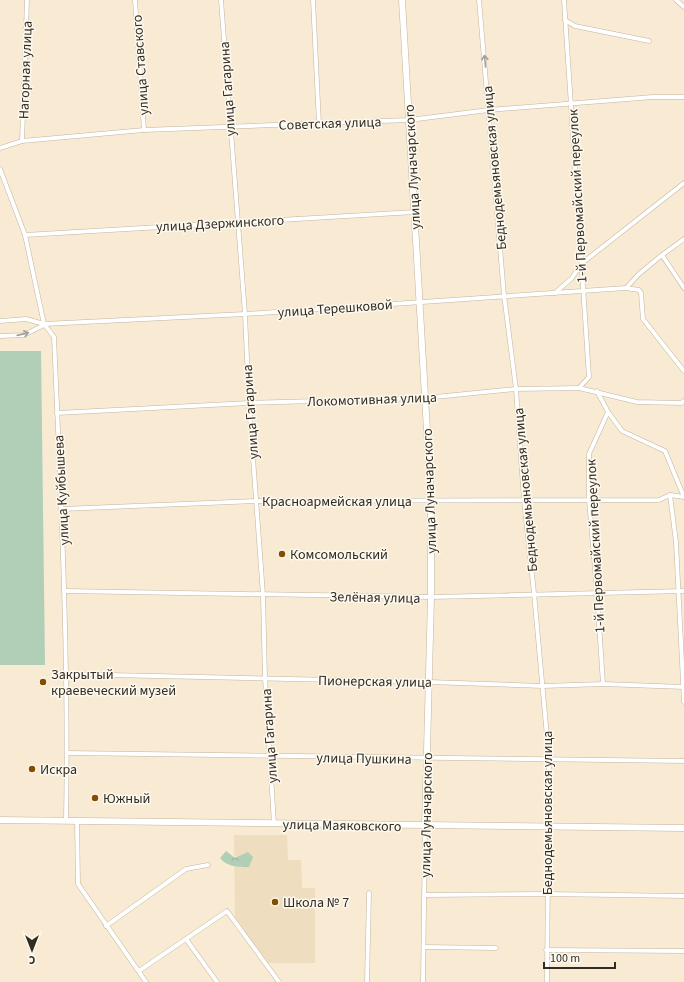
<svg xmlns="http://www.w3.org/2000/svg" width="684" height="982" font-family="'Source Sans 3',sans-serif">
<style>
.built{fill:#efddbf}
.green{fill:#b0cfb6}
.forest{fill:url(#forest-crowns)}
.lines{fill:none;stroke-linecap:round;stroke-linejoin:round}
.street-casing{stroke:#c2b59e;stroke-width:5}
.secondary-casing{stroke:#c2b59e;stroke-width:7}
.street{stroke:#fff;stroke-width:4}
.secondary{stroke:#fff;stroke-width:6}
.oneway{stroke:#a2a09c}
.poi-dot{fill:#854d00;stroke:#fef9ef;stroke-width:1.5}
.labels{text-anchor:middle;stroke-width:3;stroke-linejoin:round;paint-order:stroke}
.street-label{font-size:14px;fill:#312c23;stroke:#fef9ef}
.poi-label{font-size:14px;fill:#312c23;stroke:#fef9ef;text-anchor:start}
</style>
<defs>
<pattern id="forest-crowns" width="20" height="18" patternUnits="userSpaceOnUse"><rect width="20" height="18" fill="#b0cfb6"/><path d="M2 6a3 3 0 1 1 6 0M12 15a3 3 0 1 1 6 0" fill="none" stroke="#98b29c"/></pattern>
</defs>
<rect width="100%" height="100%" fill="#f8ead3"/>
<path class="built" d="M234 835H287L288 860H301L302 888H315V963H268L235 917Z"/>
<path class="green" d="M0 351H41L45 665H0Z"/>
<path class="forest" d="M226 851 235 858 248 852 253 857 249 867C238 867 227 867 220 858Z"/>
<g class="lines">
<defs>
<g id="street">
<path d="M135 0 144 130"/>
<path d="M221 0 245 314 249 403 263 595 265 678 274 824"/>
<path d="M313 0 319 124"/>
<path d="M479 0 504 295 516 389 524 500 534 593 549 759 547 982"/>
<path d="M564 0 589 377 579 388"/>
<path d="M676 0 684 7"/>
<path d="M565 20 575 26 649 41"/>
<path d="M22 141 27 0"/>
<path d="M0 148 22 141 144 130 409 120 489 110 653 97H684"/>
<path d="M0 169 25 235 44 324 54 337C61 498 69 660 66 821"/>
<path d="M25 235 415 212"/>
<path d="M662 255 684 239"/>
<path d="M626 288 639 274 662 255 684 288"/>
<path d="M555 293 572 278 581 264 684 183"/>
<path d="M0 321 26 319 44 324 245 314 626 288 639 290 641 293 643 319 684 371"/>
<path d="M0 336 24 335 44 325"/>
<path d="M597 391 608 412 589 454V500L597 592 603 684"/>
<path d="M608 412 622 431 665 451 684 497"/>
<path d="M57 413 249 403 425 398 516 389 579 388 637 402 681 403 684 401"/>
<path d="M670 495 676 542 684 702"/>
<path d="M62 509 256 501 659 500 670 495 684 497"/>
<path d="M65 591 431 597 684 591"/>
<path d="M66 674 429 682 543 686 603 684 684 687"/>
<path d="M67 753 684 761"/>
<path d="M77 821 78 884 146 982"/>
<path d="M425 895 547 894 684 896"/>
<path d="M106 926 186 869 208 865"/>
<path d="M186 939 217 982"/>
<path d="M424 947 496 948"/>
<path d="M546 950 684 951"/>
<path d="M139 971 227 911 279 982"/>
<path d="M367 982 369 893"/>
<path d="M423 982 425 827"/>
</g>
<g id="secondary">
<path d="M402 0 431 500V597L425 827"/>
<path d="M0 820 684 828"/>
</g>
</defs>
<use href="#street" class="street-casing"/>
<use href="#secondary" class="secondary-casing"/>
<use href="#street" class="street"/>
<use href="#secondary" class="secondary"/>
</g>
<defs><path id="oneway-shaft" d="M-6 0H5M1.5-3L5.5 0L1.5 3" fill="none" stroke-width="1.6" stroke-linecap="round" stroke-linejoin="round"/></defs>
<g class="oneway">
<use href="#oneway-shaft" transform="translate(485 61) rotate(-95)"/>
<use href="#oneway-shaft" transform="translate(23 334) rotate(-13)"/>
</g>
<g class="poi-dot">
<circle cx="282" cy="554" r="4"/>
<circle cx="43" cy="682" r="4"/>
<circle cx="32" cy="769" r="4"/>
<circle cx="95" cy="798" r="4"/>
<circle cx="275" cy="902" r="4"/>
</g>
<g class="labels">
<g class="street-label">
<text transform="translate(140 65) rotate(-94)" y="5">улица Ставского</text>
<text transform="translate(25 70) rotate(-88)" y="5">Нагорная улица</text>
<text transform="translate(227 89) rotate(-94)" y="5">улица Гагарина</text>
<text transform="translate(330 123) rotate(-2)" y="5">Советская улица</text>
<text transform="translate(412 167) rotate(-93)" y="5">улица Луначарского</text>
<text transform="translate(494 168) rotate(-95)" y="5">Беднодемьяновская улица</text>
<text transform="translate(577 196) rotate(-93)" y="5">1-й Первомайский переулок</text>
<text transform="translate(220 223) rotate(-3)" y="5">улица Дзержинского</text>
<text transform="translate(335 308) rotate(-4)" y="5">улица Терешковой</text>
<text transform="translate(372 399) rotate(-2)" y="5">Локомотивная улица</text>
<text transform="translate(250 412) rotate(-94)" y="5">улица Гагарина</text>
<text transform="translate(61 490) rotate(-93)" y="5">улица Куйбышева</text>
<text transform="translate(525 490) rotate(-95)" y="5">Беднодемьяновская улица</text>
<text transform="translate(429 491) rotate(-92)" y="5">улица Луначарского</text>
<text x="337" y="506">Красноармейская улица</text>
<text transform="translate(595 546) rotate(-93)" y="5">1-й Первомайский переулок</text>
<text transform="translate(375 597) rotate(1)" y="5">Зелёная улица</text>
<text transform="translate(375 681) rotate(1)" y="5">Пионерская улица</text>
<text transform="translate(269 736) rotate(-94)" y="5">улица Гагарина</text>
<text transform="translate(364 758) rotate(1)" y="5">улица Пушкина</text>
<text transform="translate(547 813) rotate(-90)" y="5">Беднодемьяновская улица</text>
<text transform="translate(426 815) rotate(-89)" y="5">улица Луначарского</text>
<text transform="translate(342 825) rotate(1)" y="5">улица Маяковского</text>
</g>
<g class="poi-label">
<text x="290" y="559">Комсомольский</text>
<text x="51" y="679">Закрытый<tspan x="51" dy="16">краевеческий музей</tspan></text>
<text x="40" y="774">Искра</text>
<text x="103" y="803">Южный</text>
<text x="283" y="907">Школа № 7</text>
</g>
</g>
<g transform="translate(32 950) rotate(180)" stroke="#fef9ef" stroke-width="3" paint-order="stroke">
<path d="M0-3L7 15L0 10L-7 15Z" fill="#312c23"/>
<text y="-6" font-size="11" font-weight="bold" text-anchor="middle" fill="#312c23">С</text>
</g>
<path d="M544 962v6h71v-6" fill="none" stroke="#312c23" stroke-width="2"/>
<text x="550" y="962" font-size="12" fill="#312c23" stroke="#fef9ef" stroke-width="3" paint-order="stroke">100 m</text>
</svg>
